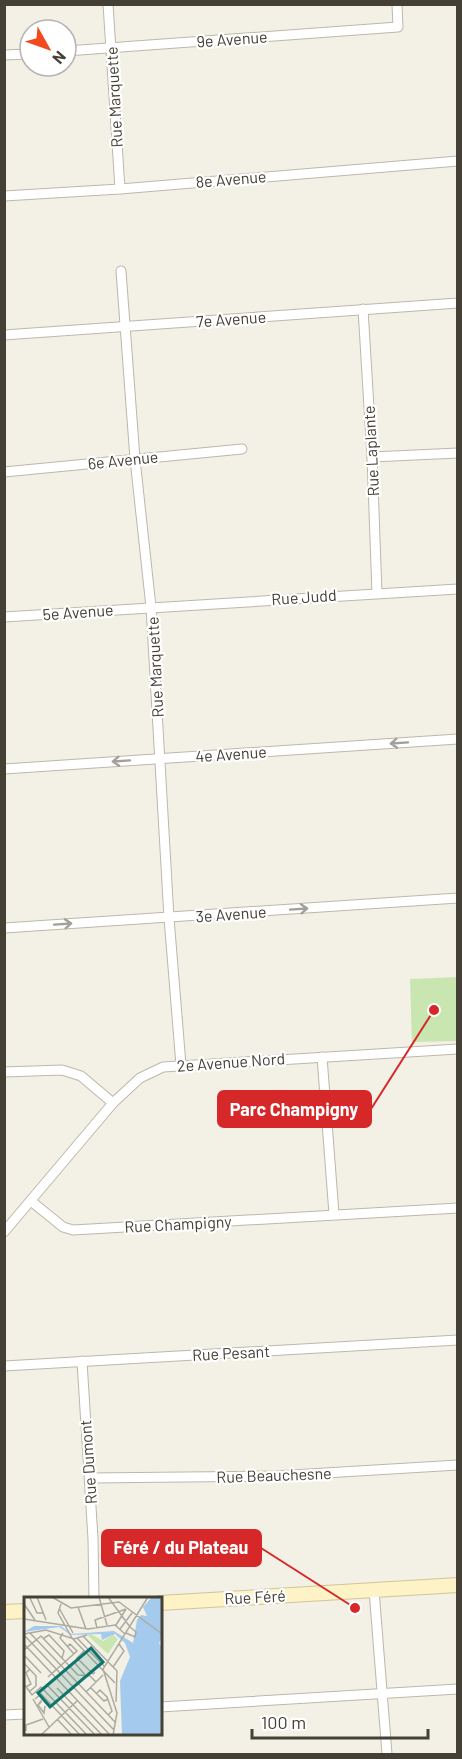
<svg xmlns="http://www.w3.org/2000/svg" width="462" height="1759" font-family="Barlow,sans-serif">
<style>
.green{fill:#cae6b0}
.lines{fill:none;stroke-linecap:round;stroke-linejoin:round}
.street-casing{stroke:#beb8a9;stroke-width:11}
.secondary-casing{stroke:#d1c598;stroke-width:16}
.street{stroke:#fff;stroke-width:9}
.secondary{stroke:#fdf3c6;stroke-width:14}
.oneway{stroke:#a2a09a}
.labels{text-anchor:middle;stroke-width:4.5;stroke-linejoin:round;paint-order:stroke}
.street-label{font-size:16px;fill:#454036;stroke:#fff}
.inset-road{fill:none;stroke:#adaaa0;stroke-width:1.5}
.view{fill:#0f766e;fill-opacity:0.15;stroke:#0f766e;stroke-width:3}
.inset-edge{fill:none;stroke:#454036;stroke-width:3}
.leader{fill:none;stroke:#d62828;stroke-width:2}
.callout-dot{fill:#d62828;stroke:#fff;stroke-width:2}
.callout{fill:#d62828;stroke:#d62828;stroke-width:2}
.callout-label{font-size:18px;text-anchor:middle;font-weight:bold;fill:#fff}
</style>
<rect width="100%" height="100%" fill="#f3f0e6"/>
<path class="green" d="M457 977V1041L412 1042 410 979Z"/>
<g class="lines">
<defs>
<g id="street">
<path d="M108 4 120 189"/>
<path d="M66 51 398 27 397 4"/>
<path d="M4 55 30 54"/>
<path d="M4 196 120 189 458 161"/>
<path d="M121 271 135 459 151 607 169 918 181 1065"/>
<path d="M363 309 372 457 377 593"/>
<path d="M4 335 458 303"/>
<path d="M372 457 458 453"/>
<path d="M4 472 242 449"/>
<path d="M4 617 458 589"/>
<path d="M4 769 458 739"/>
<path d="M4 928 458 898"/>
<path d="M322 1057 334 1214"/>
<path d="M4 1072 62 1070 81 1076 113 1103"/>
<path d="M31 1201 63 1227 73 1230 458 1208"/>
<path d="M4 1232 113 1103 140 1078 163 1067 458 1049"/>
<path d="M82 1361 93 1539 94 1598"/>
<path d="M4 1366 458 1340"/>
<path d="M90 1478 275 1476 458 1465"/>
<path d="M374 1590 387 1754"/>
<path d="M160 1707 458 1689"/>
<path d="M4 1715 26 1714"/>
</g>
<g id="secondary">
<path d="M160 1603 458 1585"/>
<path d="M4 1612 26 1611"/>
</g>
</defs>
<use href="#street" class="street-casing"/>
<use href="#secondary" class="secondary-casing"/>
<use href="#street" class="street"/>
<use href="#secondary" class="secondary"/>
</g>
<defs><path id="oneway-shaft" d="M-6 0H5M1.5-3L5.5 0L1.5 3" fill="none" stroke-width="1.6" stroke-linecap="round" stroke-linejoin="round" transform="scale(1.5)"/></defs>
<g class="oneway">
<use href="#oneway-shaft" transform="translate(399 743) rotate(176)"/>
<use href="#oneway-shaft" transform="translate(121 761) rotate(176)"/>
<use href="#oneway-shaft" transform="translate(299 909) rotate(-4)"/>
<use href="#oneway-shaft" transform="translate(63 924) rotate(-4)"/>
</g>
<g class="labels">
<g class="street-label">
<text transform="translate(232 39) rotate(-4)" y="6">9e Avenue</text>
<text transform="translate(114 97) rotate(-93)" y="6">Rue Marquette</text>
<text transform="translate(231 179) rotate(-5)" y="6">8e Avenue</text>
<text transform="translate(231 319) rotate(-4)" y="6">7e Avenue</text>
<text transform="translate(371 451) rotate(-93)" y="6">Rue Laplante</text>
<text transform="translate(123 460) rotate(-6)" y="6">6e Avenue</text>
<text transform="translate(304 597) rotate(-4)" y="6">Rue Judd</text>
<text transform="translate(78 612) rotate(-4)" y="6">5e Avenue</text>
<text transform="translate(155 667) rotate(-93)" y="6">Rue Marquette</text>
<text transform="translate(231 754) rotate(-4)" y="6">4e Avenue</text>
<text transform="translate(231 914) rotate(-4)" y="6">3e Avenue</text>
<text transform="translate(231 1062) rotate(-4)" y="6">2e Avenue Nord</text>
<text transform="translate(178 1224) rotate(-3)" y="6">Rue Champigny</text>
<text transform="translate(231 1353) rotate(-3)" y="6">Rue Pesant</text>
<text transform="translate(88 1462) rotate(-94)" y="6">Rue Dumont</text>
<text transform="translate(274 1475) rotate(-2)" y="6">Rue Beauchesne</text>
<text transform="translate(255 1597) rotate(-3)" y="6">Rue Féré</text>
</g>
</g>
<g transform="translate(24 1597)">
<rect width="138" height="138" fill="#f3f0e6"/>
<path d="M67 37 79 44 89 38 94 42 84 57 63 38Z" fill="#cae6b0"/>
<path d="M128 0H138V41L135 46 138 51V138H98L96 84 106 60 101 46 91 37 78 43 77 37 47 38 35 30 0 35 10 29H37L47 37 90 34 109 46 113 23 117 18 123 19 119 10Z" fill="#a4cbee"/>
<path class="inset-road" d="M13 0 22 23M28 0 47 11 95 5 138 37M75 0 83 28M84 0 106 30M6 1 13 16H20M0 7 11 23M37 7 34 16 48 41 91 86M54 10 62 32M35 11 49 36M0 22 64 32 91 28 101 37M92 28 102 12M73 31 71 23 102 12M96 32 108 16M6 36 91 125M39 36 36 41 50 57M102 36 111 40 112 35 106 30M0 37 22 33 50 42 63 38M0 38 90 133M59 39 93 74 92 105M20 41 25 38 40 54 38 61M53 41 80 69M0 47 86 138M0 53 17 39 54 78 66 79 72 85M60 54 53 61 69 77 71 75M0 58 17 76M0 66 12 79V89L6 94M45 69 50 65 61 78M89 70 100 54 95 47M24 80 53 54 46 47 43 50M0 87 8 98 17 90 63 138M23 88 71 138M2 90 7 87 2 76 6 72M66 90 80 104 84 102M33 91 78 138M62 95 79 78M72 97 76 93 83 100 88 114 84 118M9 102 25 130M11 102 17 97 56 138M14 108 17 104V105L14 108 20 116 21 109M33 122 48 138M2 134V128L19 122M17 138 53 104M89 138 93 116 79 72 124 0"/>
<path class="view" d="M67 51 79 65 26 110 14 96Z"/>
<rect width="138" height="138" class="inset-edge"/>
</g>
<path class="leader" d="M434 1010L371 1109M355 1608L261 1548"/>
<g class="callout-dot">
<circle cx="434" cy="1010" r="6"/>
<circle cx="355" cy="1608" r="6"/>
</g>
<g class="callout">
<rect x="218" y="1091" width="153" height="36" rx="6"/>
<rect x="102" y="1530" width="159" height="36" rx="6"/>
</g>
<g class="callout-label">
<text x="294" y="1116">Parc Champigny</text>
<text x="181" y="1554">Féré / du Plateau</text>
</g>
<rect width="462" height="1759" fill="none" stroke="#454036" stroke-width="12"/>
<g transform="translate(48 48) rotate(130)"><circle r="28" fill="#ffffff" stroke="#b5b3af" stroke-width="1.5"/>
<path d="M0-4.5L10 22L0 15L-10 22Z" fill="#f34a1d"/>
<text y="-9" font-size="16" font-weight="bold" text-anchor="middle" fill="#454036">N</text>
</g>
<path d="M252 1729v9h176v-9" fill="none" stroke="#454036" stroke-width="3"/>
<text x="261" y="1729" font-size="18" fill="#454036" stroke="#ffffff" stroke-width="4.5" paint-order="stroke">100 m</text>
</svg>
